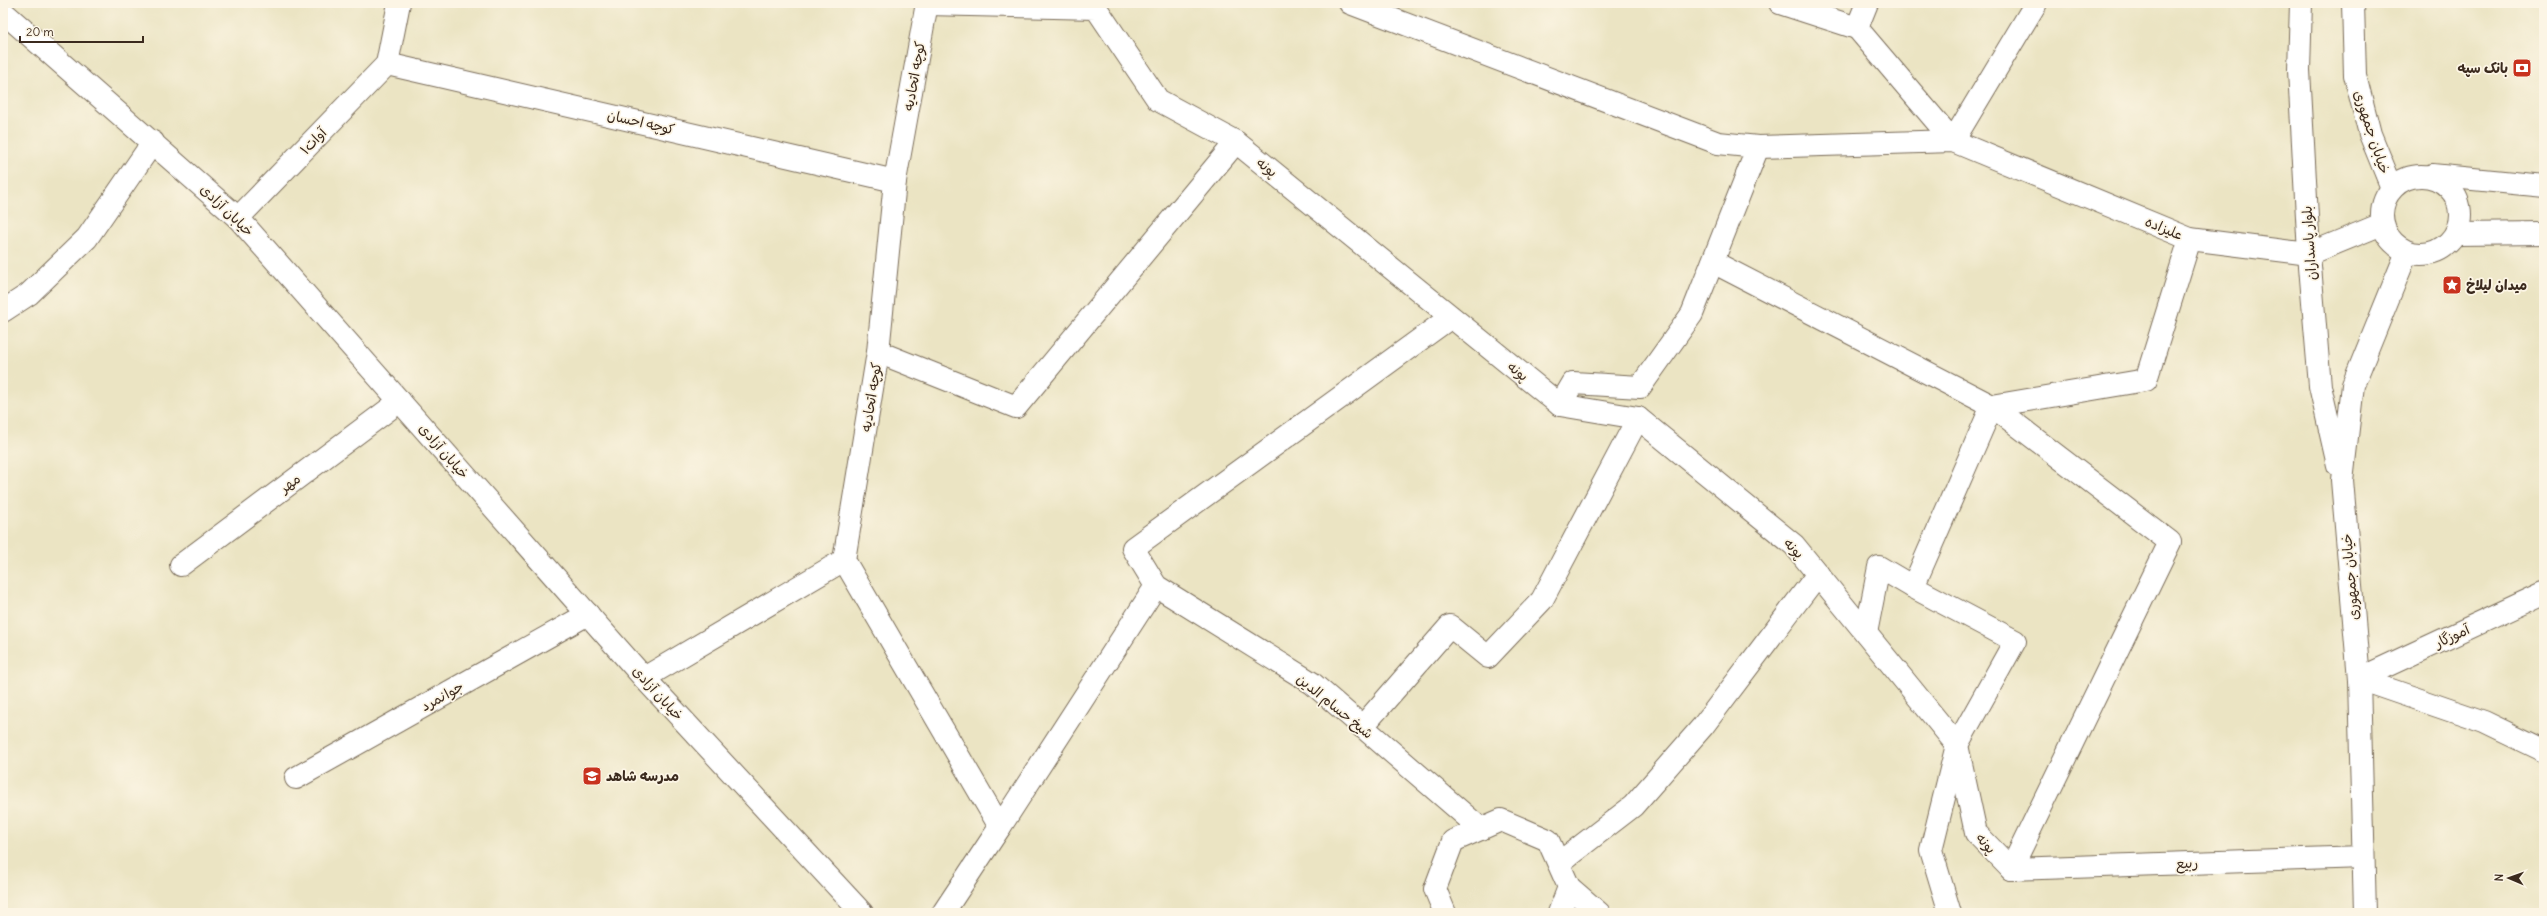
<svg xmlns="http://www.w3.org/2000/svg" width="2547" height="916" font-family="Delius,'Playpen Sans Arabic',sans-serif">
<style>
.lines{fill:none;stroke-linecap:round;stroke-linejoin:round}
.minor-casing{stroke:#796b58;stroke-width:24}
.tertiary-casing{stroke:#796b58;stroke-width:24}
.minor{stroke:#fff;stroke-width:22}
.tertiary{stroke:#fff;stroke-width:22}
.labels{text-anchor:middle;stroke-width:3.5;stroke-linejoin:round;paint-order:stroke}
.poi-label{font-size:14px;font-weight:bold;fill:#3b2a1e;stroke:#fcf5e5;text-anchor:start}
.street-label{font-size:14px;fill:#3b2a1e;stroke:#fcf5e5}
</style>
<rect width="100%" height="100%" fill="#fcf5e5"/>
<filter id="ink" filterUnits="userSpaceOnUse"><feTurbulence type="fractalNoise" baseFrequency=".025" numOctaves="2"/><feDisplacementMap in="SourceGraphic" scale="8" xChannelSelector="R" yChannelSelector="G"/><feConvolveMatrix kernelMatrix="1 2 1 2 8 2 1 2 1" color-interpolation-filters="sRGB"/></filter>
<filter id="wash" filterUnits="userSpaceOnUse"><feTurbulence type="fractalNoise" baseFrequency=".012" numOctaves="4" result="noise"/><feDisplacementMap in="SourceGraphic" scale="16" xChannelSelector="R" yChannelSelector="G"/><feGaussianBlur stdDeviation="0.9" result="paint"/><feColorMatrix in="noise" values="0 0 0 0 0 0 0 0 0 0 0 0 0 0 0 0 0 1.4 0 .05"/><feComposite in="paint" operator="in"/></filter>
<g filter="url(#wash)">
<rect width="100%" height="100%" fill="#ebe4c3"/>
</g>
<g filter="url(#ink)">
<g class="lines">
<defs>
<g id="minor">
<path d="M1350 3 1718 143 1758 147 1953 141 2190 239 2309 254 2382 224"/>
<path d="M1780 3 1857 28"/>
<path d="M1867 3 1857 28 1953 141"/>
<path d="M927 4 1096 8 1158 100 1236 142 1560 405 1638 418 1794 545 1957 745 1976 833 2011 869"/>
<path d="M387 64 895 181"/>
<path d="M387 64 399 3"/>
<path d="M1953 141 2036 3"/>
<path d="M238 218 387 64"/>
<path d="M1713 262 1992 406 1913 587 2015 641 1957 745 1931 850 1950 913"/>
<path d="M3 311 29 294 87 238 153 142"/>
<path d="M1451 317 1133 548 1156 586 1312 683 1481 829"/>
<path d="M878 352 1016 407 1236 142"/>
<path d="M1560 405 1573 383 1640 387 1692 314 1758 147"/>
<path d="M1992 406 2170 542 2011 869"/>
<path d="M1992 406 2146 380 2190 239"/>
<path d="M844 560 1000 827 943 913"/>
<path d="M181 565 400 401"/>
<path d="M1866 633 1879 567 1913 587"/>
<path d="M644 678 844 560 878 352 895 181 927 3"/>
<path d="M2359 679 2544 593"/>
<path d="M2359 679 2484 722 2544 751"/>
<path d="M1362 727 1450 626 1488 657 1542 600 1638 418"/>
<path d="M296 778 588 614"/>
<path d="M1000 827 1156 586"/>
<path d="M1559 863 1633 806 1703 726 1818 574"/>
<path d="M2011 869 2363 857"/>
<path d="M1569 887 1599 913"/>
<path d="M1445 913 1435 889 1453 841 1501 820 1548 840 1569 887 1559 913"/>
</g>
<g id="tertiary">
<path d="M2301 3 2299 70 2309 254 2320 386 2338 465"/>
<path d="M2353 3 2355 75 2370 134 2392 188"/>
<path d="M3 12 238 218 644 678 862 913"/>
<path d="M2432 175 2544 186"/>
<circle cx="2421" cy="215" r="39"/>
<path d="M2457 234 2544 233"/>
<path d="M2365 913 2359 679 2342 480 2353 385 2407 252"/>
</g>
</defs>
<use href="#minor" class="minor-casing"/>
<use href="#tertiary" class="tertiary-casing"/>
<use href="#minor" class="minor"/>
<use href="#tertiary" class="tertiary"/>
</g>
</g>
<defs>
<symbol id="bank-square" viewBox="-11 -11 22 22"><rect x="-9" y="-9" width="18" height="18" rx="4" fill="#c8321e" stroke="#fcf5e5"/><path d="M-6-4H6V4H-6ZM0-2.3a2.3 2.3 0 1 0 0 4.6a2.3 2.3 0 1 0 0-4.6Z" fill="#fff"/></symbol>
<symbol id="sight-square" viewBox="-11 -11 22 22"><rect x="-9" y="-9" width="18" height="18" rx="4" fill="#c8321e" stroke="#fcf5e5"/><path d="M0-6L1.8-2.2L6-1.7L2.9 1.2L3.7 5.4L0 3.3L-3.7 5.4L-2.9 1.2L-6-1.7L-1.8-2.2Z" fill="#fff"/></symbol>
<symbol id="school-square" viewBox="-11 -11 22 22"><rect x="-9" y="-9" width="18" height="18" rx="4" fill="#c8321e" stroke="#fcf5e5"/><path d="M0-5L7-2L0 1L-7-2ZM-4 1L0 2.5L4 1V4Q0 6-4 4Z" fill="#fff"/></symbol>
</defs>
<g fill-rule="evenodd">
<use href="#bank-square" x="2511" y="57" width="22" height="22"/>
<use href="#sight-square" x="2441" y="274" width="22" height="22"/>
<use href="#school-square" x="581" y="765" width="22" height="22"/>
</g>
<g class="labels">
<g class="poi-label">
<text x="2508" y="73" text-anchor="end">بانک سپه</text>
<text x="2466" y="290">میدان لیلاخ</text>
<text x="606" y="781">مدرسه شاهد</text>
</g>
<g class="street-label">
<text transform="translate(914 76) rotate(-80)" y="5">کوچه اتحادیه</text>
<text transform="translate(641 122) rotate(13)" y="5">کوچه احسان</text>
<text transform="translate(2372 132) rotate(72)" y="5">خیابان جمهوری</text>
<text transform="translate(313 141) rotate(-46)" y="5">آوات۱</text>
<text transform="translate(1267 167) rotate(39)" y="5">پونه</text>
<text transform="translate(227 210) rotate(44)" y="5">خیابان آزادی</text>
<text transform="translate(2164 228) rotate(23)" y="5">علیزاده</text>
<text transform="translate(2309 243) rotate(-94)" y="5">بلوار پاسداران</text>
<text transform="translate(1518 371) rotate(39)" y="5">پونه</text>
<text transform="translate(871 397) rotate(-81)" y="5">کوچه اتحادیه</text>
<text transform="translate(444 451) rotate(49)" y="5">خیابان آزادی</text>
<text transform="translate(290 483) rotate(-37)" y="5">مهر</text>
<text transform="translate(1794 548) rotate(46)" y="5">پونه</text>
<text transform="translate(2350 577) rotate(-95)" y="5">خیابان جمهوری</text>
<text transform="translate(2452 636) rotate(-25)" y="5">آموزگار</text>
<text transform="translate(658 693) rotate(48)" y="5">خیابان آزادی</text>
<text transform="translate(442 696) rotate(-29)" y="5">جوانمرد</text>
<text transform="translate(1335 706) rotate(39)" y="5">شیخ حسام الدین</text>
<text transform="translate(1986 843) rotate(49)" y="5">پونه</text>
<text transform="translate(2187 863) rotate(-2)" y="5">ربیع</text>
</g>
</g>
<rect width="2547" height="916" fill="none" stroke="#fcf5e5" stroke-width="16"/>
<g transform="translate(2509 878) rotate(272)" stroke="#fcf5e5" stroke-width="3" paint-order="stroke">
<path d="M0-3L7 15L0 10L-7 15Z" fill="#3b2a1e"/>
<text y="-6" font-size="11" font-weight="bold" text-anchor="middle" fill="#3b2a1e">N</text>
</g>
<path d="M20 36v6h123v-6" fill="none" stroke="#3b2a1e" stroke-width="2"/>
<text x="26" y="36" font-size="12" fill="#3b2a1e" stroke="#fcf5e5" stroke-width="3" paint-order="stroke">20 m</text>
</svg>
